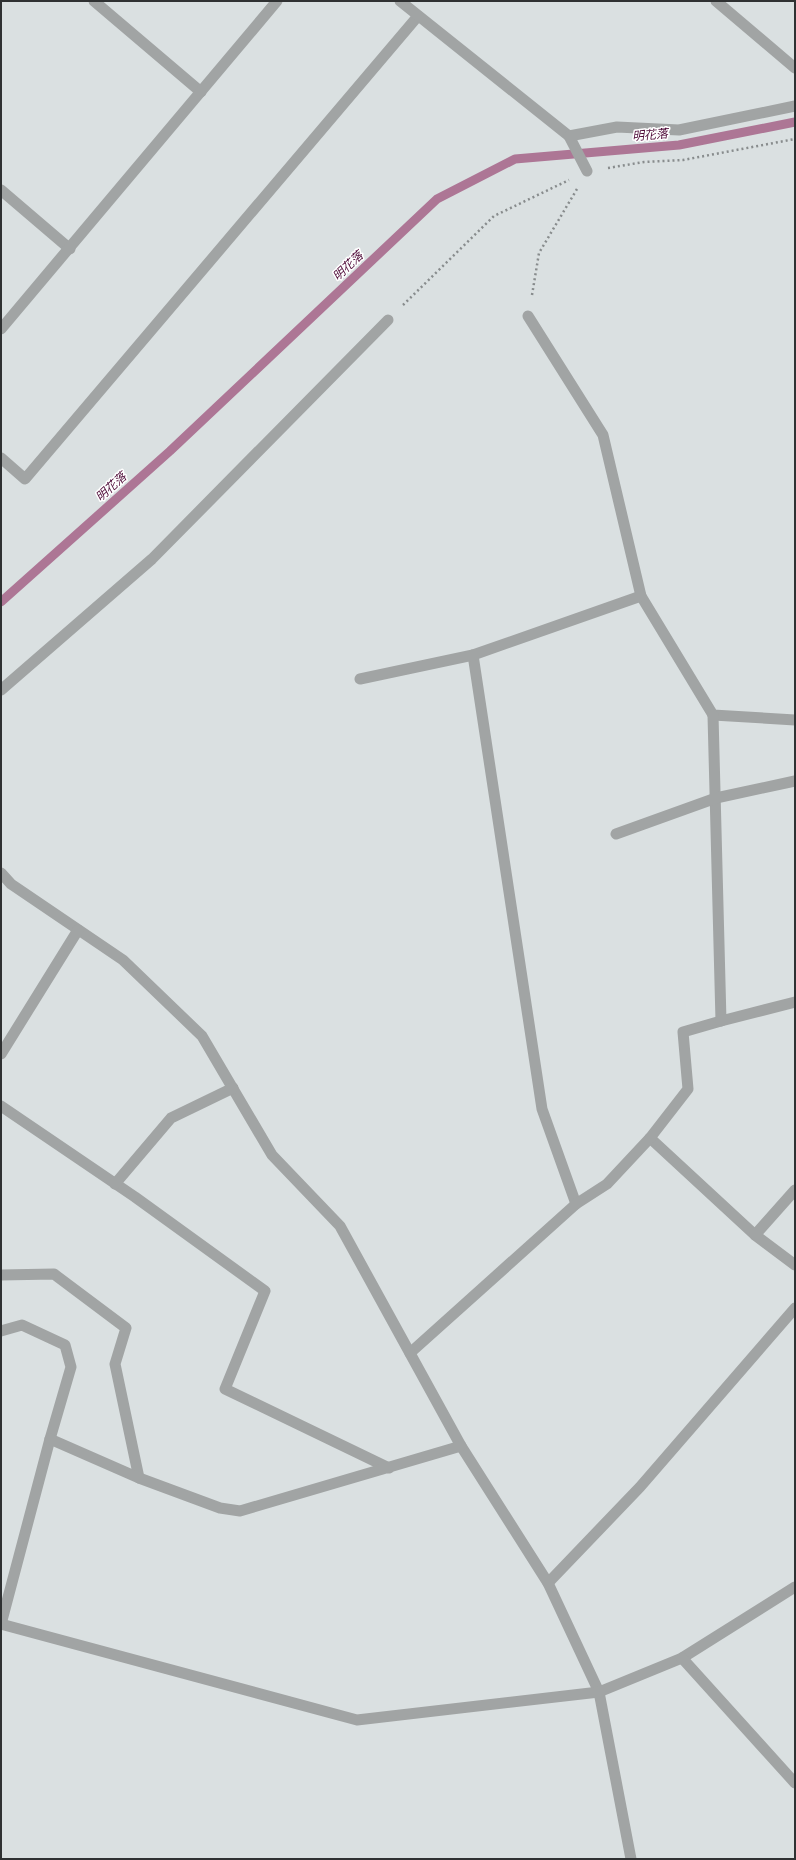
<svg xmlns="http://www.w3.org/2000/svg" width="796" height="1860" font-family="'Archivo Narrow','Noto Sans JP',sans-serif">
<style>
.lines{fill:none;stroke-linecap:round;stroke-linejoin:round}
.stream{stroke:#ad7695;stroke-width:9}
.path{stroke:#888c8d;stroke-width:2.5;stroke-dasharray:2 3;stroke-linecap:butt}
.service{stroke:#a1a4a4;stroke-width:11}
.minor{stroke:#a1a4a4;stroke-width:11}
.labels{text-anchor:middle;stroke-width:3;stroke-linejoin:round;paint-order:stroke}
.water-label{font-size:12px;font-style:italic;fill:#500d3a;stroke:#fff}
</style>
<rect width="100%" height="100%" fill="#dae0e1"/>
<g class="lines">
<path class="stream" d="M1 602 170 451 437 199 515 159 679 145 795 122"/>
<g class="path">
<path d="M608 168 644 162 683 160 795 139"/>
<path d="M532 295 539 253 577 189"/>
<path d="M403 305 494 216 569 180"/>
</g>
<g class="service">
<path d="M528 316 603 435 641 596 713 715 795 720"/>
<path d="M1 458 25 479 418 16"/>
<path d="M473 655 542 1109 576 1204"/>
<path d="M360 679 473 655 641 596"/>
<path d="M650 1138 755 1235"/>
<path d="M410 1353 576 1204 607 1184 650 1138 688 1089 683 1032 721 1021"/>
<path d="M548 1583 640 1487 795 1308"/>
</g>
<g class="minor">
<path d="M94 1 201 92"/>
<path d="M400 1 569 136 587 171"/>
<path d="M716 1 795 68"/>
<path d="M569 136 617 127 679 130 795 106"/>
<path d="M1 190 70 249"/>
<path d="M1 329 277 1"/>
<path d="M1 690 152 559 388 320"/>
<path d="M713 715 721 1021 795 1002"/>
<path d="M616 834 716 798 795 781"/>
<path d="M1 873 11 884 123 960 202 1036 272 1155 340 1226 461 1446 548 1583 599 1692 631 1859"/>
<path d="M1 1054 78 930"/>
<path d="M1 1106 135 1197 265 1291 225 1389 389 1468"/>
<path d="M115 1184 171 1118 233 1088"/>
<path d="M795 1190 755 1235 795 1265"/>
<path d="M1 1275 54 1274 126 1328 115 1364 139 1478"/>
<path d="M1 1331 22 1325 65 1345 71 1367 50 1439 1 1624"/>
<path d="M50 1439 139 1478 220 1508 240 1511 461 1446"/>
<path d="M1 1624 357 1720 599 1692 682 1658 795 1587"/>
<path d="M682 1658 795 1783"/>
</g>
</g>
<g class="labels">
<g class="water-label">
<text transform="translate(650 135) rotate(-5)" y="4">明花落</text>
<text transform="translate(348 266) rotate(-43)" y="4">明花落</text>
<text transform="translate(111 487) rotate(-42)" y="4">明花落</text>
</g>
</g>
<rect width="796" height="1860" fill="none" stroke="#2f3132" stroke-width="4"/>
</svg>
